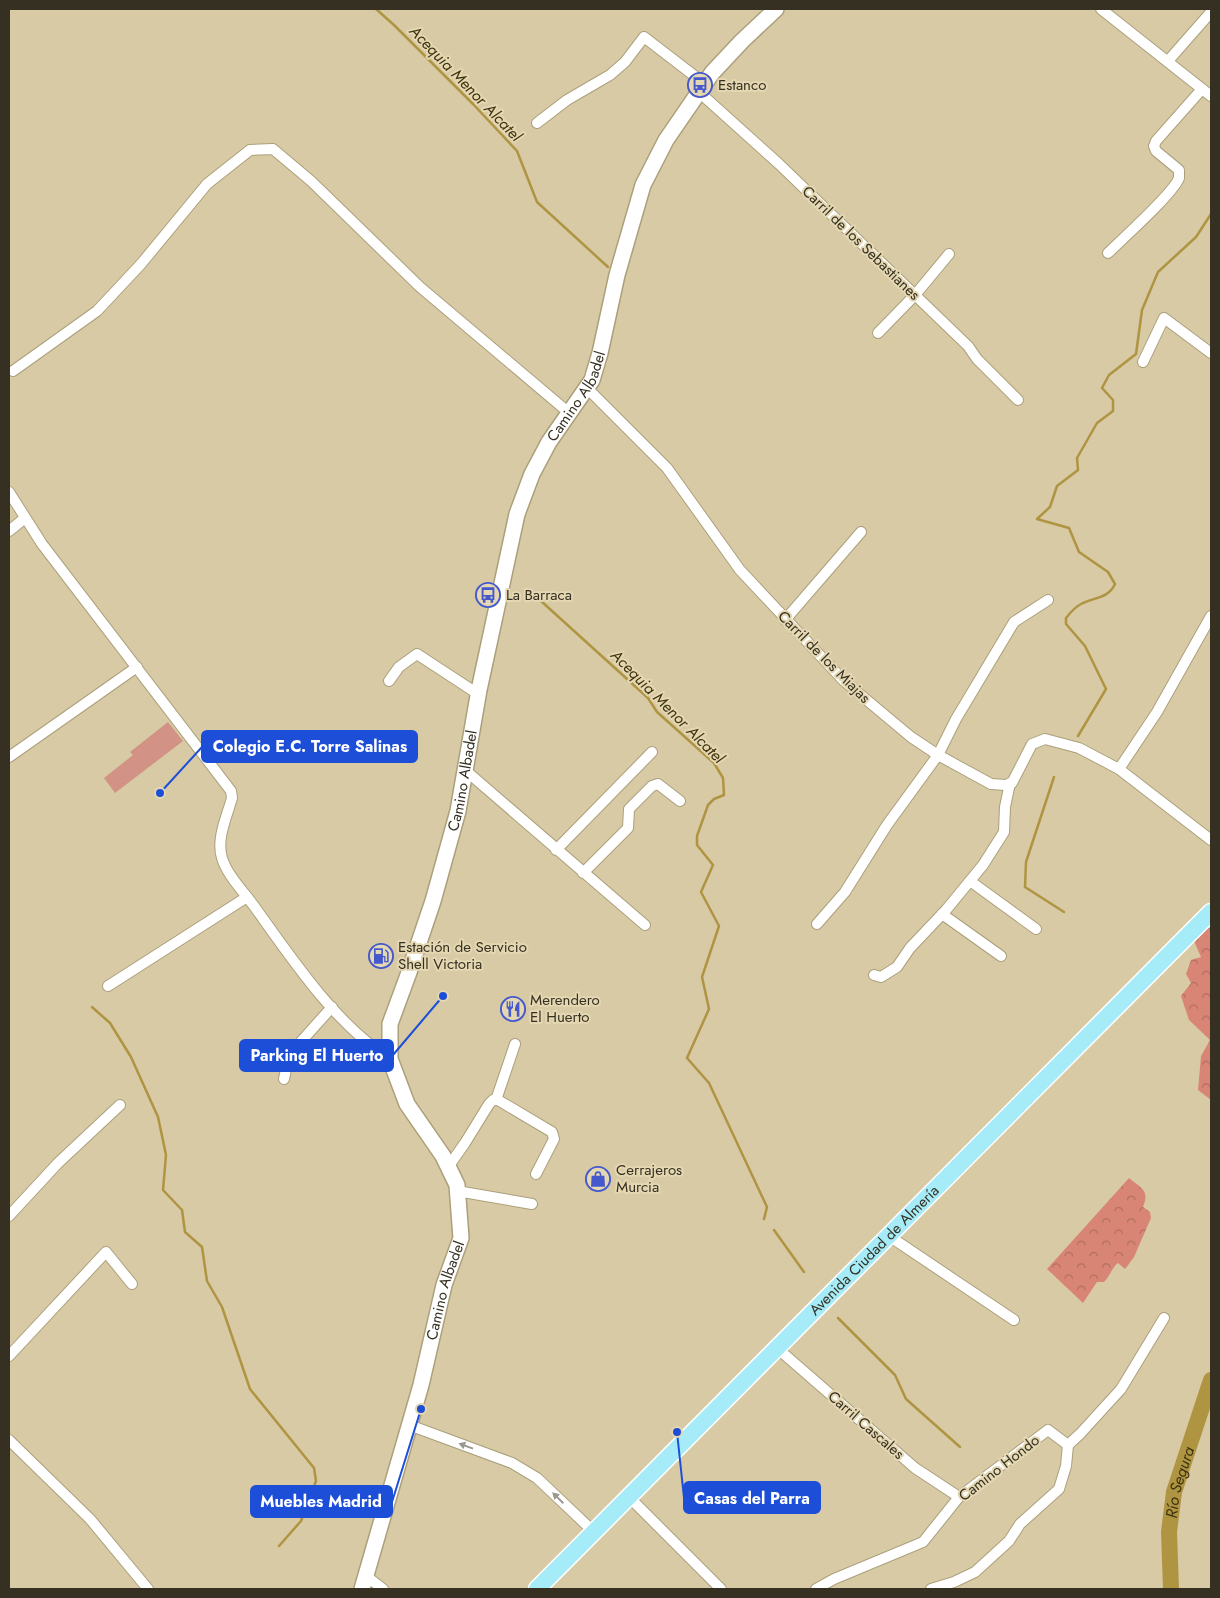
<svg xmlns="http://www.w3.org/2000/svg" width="1220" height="1598" font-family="Jost,sans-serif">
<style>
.grass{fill:#d29286}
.forest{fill:url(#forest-crowns)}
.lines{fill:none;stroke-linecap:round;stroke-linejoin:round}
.stream{stroke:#af9441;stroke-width:2.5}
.river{stroke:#af9441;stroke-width:16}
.minor-casing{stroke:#aca07c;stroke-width:12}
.secondary-casing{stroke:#aca07c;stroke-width:18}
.primary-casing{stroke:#fff;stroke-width:19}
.minor{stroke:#fff;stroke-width:10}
.secondary{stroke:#fff;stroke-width:15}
.primary{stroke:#a6ebf8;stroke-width:16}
.oneway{fill:#9a9890}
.labels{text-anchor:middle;stroke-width:4;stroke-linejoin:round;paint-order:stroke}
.poi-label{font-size:15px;fill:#353021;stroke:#e4d7b2;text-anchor:start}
.street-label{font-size:15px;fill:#353021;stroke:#e4d7b2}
.water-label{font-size:16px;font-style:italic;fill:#3f340f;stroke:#e4d7b2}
.leader{fill:none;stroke:#1d4ed8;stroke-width:2}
.callout-dot{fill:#1d4ed8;stroke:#e4d7b2;stroke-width:2}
.callout{fill:#1d4ed8;stroke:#1d4ed8;stroke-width:2}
.callout-label{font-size:16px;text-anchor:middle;font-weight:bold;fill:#fff}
</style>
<defs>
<pattern id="forest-crowns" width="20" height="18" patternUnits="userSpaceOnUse" patternTransform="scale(1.25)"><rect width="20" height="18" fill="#d98575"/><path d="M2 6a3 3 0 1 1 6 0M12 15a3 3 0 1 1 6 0" fill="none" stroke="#b16d60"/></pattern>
</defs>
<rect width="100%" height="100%" fill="#d7caa5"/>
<path class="grass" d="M168 722 183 741 115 793 104 778 133 755 130 752Z"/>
<g class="forest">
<path d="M1211 927V1100L1198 1090 1201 1056 1210 1040 1189 1020 1181 996 1191 983 1186 974 1191 960 1201 957 1194 941 1207 929Z"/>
<path d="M1129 1178C1141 1188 1150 1190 1143 1207L1150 1212 1151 1218 1134 1257 1125 1269 1118 1263C1113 1266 1110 1276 1104 1282H1097L1083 1303 1047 1269Z"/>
</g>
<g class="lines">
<g class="stream">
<path d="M376 9 394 25 473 104 517 151 537 202 608 267"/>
<path d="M541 601 648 698 657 712 714 763 723 778 724 795 714 799 708 805 697 836V845L713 865 701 892 719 926 702 977 709 1009 687 1058 709 1083 767 1207 764 1219"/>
<path d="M1078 736 1106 689 1085 646 1066 624V618C1070 613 1075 607 1081 604 1094 597 1108 599 1115 584L1108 572 1079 552 1069 528 1037 519 1050 507 1057 486 1078 470 1077 458 1097 423 1113 411V400L1102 388 1109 375 1136 354 1142 310 1158 272 1196 237 1211 214"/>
<path d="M1054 777 1026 862 1025 887 1064 912"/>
<path d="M92 1007 110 1023 131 1057 158 1117 166 1155 163 1190 182 1210 185 1232 202 1247 207 1281 222 1307 250 1389 314 1468 316 1481 301 1521 279 1546"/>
<path d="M774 1230 804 1272"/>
<path d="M838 1318 895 1375 906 1399 960 1447"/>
</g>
<path class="river" id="s1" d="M1171 1589 1169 1532 1174 1492 1211 1380"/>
<defs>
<g id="minor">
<path d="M1101 9 1211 96"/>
<path d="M1168 61 1211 12"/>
<path d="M699 92 779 164 915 295 968 346 977 359 1018 400"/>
<path d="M537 123 567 100 610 75 625 62 644 37 705 84"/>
<path d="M1108 253C1122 239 1173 194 1179 178 1179 176 1179 173 1179 170L1156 151 1154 146 1156 141 1202 89"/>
<path d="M878 333 915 295 949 254"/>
<path d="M1143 362 1164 318 1211 353"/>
<path d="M13 371 97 311 141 264 207 184 250 150 273 149 311 181 420 287 568 412"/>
<path d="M587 388 667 468 740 570 844 681 911 737 938 755 991 784 1006 785 1012 783 1032 744 1045 739 1079 748 1119 769 1211 840"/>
<path d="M9 492 42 544 231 791 232 798C227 816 216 839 222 858 227 875 243 891 254 906 292 959 335 1024 390 1059"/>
<path d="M9 531 25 518"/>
<path d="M785 620 861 532"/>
<path d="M389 681 399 667 417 654 478 694"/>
<path d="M9 757 137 667"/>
<path d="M1119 769 1157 712 1211 616"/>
<path d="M465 770 645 925"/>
<path d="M556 850 652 752"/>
<path d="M583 873 628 828 629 809 652 786 658 784 680 801"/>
<path d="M970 881 1036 929"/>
<path d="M942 914 1001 956"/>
<path d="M817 924 845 892 887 825 938 755 956 719 1014 622 1048 600"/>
<path d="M874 975 881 977 897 967 910 948 946 910 983 865 1004 832 1005 807 1010 783"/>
<path d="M108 986 247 897"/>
<path d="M284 1079 289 1055 332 1007"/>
<path d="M496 1100 515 1044"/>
<path d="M448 1167 465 1143 489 1104 493 1100H498L552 1132 554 1139 536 1174"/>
<path d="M457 1191 532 1204"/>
<path d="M9 1216 58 1163 120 1105"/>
<path d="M889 1236 1014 1320"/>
<path d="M777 1348 915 1468 959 1497"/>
<path d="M9 1356 106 1252 132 1284"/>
<path d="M409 1425 512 1463 537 1478 594 1532"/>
<path d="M9 1440 90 1519 148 1589"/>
<path d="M629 1497 721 1589"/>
<path d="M366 1576 383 1589"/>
<path d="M816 1589 834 1579 923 1542 959 1497 1048 1430 1068 1445 1080 1434 1121 1389 1164 1318"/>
<path d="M931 1589 954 1582 975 1572 1009 1541 1020 1524 1059 1489 1066 1466 1068 1445"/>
</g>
<g id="secondary">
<path id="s2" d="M362 1589 421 1385 444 1285 461 1238 457 1185 443 1156 407 1104 390 1059V1024L408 975 433 901 458 811 479 690 517 514 532 474 549 442 592 380 600 353 617 275 643 185 666 140 712 73 742 41 776 9"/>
</g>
<g id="primary">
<path id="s3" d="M537 1589 1211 912"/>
</g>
</defs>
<use href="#minor" class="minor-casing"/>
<use href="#secondary" class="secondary-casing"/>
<use href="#primary" class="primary-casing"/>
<use href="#minor" class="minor"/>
<use href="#secondary" class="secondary"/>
<use href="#primary" class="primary"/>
</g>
<defs><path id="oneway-solid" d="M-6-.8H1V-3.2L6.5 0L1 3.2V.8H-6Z" transform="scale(1.25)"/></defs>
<g class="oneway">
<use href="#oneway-solid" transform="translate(466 1446) rotate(-160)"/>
<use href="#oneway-solid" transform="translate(558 1498) rotate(-136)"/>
</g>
<defs>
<symbol id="bus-ring" viewBox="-11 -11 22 22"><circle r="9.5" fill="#e4d7b2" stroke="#4559cd" stroke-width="1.5"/><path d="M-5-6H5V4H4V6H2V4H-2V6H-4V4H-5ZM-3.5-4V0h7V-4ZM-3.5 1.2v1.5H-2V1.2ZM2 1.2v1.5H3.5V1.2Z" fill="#4559cd"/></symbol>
<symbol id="fuel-ring" viewBox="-11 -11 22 22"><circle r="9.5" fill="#e4d7b2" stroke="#4559cd" stroke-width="1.5"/><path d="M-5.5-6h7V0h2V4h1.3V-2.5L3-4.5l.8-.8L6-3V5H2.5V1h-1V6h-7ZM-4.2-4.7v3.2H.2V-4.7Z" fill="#4559cd"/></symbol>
<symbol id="restaurant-ring" viewBox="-11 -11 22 22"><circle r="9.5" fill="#e4d7b2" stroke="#4559cd" stroke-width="1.5"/><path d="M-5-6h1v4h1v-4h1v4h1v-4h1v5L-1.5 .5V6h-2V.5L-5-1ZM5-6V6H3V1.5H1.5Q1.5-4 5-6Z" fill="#4559cd"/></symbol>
<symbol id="shop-ring" viewBox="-11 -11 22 22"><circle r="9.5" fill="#e4d7b2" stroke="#4559cd" stroke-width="1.5"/><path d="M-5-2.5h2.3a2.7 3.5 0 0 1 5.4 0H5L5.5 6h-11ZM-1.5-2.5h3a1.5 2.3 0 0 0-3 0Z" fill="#4559cd"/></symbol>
</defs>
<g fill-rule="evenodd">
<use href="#bus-ring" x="686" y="71" width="28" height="28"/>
<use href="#bus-ring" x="474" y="581" width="28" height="28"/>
<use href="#fuel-ring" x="367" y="942" width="28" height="28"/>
<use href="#restaurant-ring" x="499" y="995" width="28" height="28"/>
<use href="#shop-ring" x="584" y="1165" width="28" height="28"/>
</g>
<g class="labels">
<g class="poi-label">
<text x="718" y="90">Estanco</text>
<text x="506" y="600">La Barraca</text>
<text x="398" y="952">Estación de Servicio<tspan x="398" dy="17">Shell Victoria</tspan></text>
<text x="530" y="1005">Merendero<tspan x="530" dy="17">El Huerto</tspan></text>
<text x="616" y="1175">Cerrajeros<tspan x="616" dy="17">Murcia</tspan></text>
</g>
<g class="street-label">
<text transform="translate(861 243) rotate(44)" y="5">Carril de los Sebastianes</text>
<text dy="5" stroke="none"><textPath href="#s2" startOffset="1256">Camino Albadel</textPath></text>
<text transform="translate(824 657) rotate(45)" y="5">Carril de los Miajas</text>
<text dy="5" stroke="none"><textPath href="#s2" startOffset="851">Camino Albadel</textPath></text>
<text dy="5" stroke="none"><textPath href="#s3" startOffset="478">Avenida Ciudad de Almería</textPath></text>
<text dy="5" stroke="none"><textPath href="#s2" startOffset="310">Camino Albadel</textPath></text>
<text transform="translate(866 1425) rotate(41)" y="5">Carril Cascales</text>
<text transform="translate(999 1468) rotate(-38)" y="5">Camino Hondo</text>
</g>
<g class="water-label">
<text transform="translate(466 83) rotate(46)" y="6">Acequia Menor Alcatel</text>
<text transform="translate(668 706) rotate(45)" y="6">Acequia Menor Alcatel</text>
<text dy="6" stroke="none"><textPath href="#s1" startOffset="108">Río Segura</textPath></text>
</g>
</g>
<path class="leader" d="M160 793L202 747M443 996L393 1055M677 1432L684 1498M421 1409L392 1502"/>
<g class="callout-dot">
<circle cx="160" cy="793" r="5"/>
<circle cx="443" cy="996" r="5"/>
<circle cx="677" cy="1432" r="5"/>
<circle cx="421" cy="1409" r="5"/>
</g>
<g class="callout">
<rect x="202" y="731" width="215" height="31" rx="5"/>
<rect x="240" y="1040" width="153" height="31" rx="5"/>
<rect x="684" y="1482" width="136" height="31" rx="5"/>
<rect x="251" y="1486" width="141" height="31" rx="5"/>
</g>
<g class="callout-label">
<text x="310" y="752">Colegio E.C. Torre Salinas</text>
<text x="317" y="1061">Parking El Huerto</text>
<text x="752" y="1504">Casas del Parra</text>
<text x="321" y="1507">Muebles Madrid</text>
</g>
<rect width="1220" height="1598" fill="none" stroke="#353021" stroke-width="20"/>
</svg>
